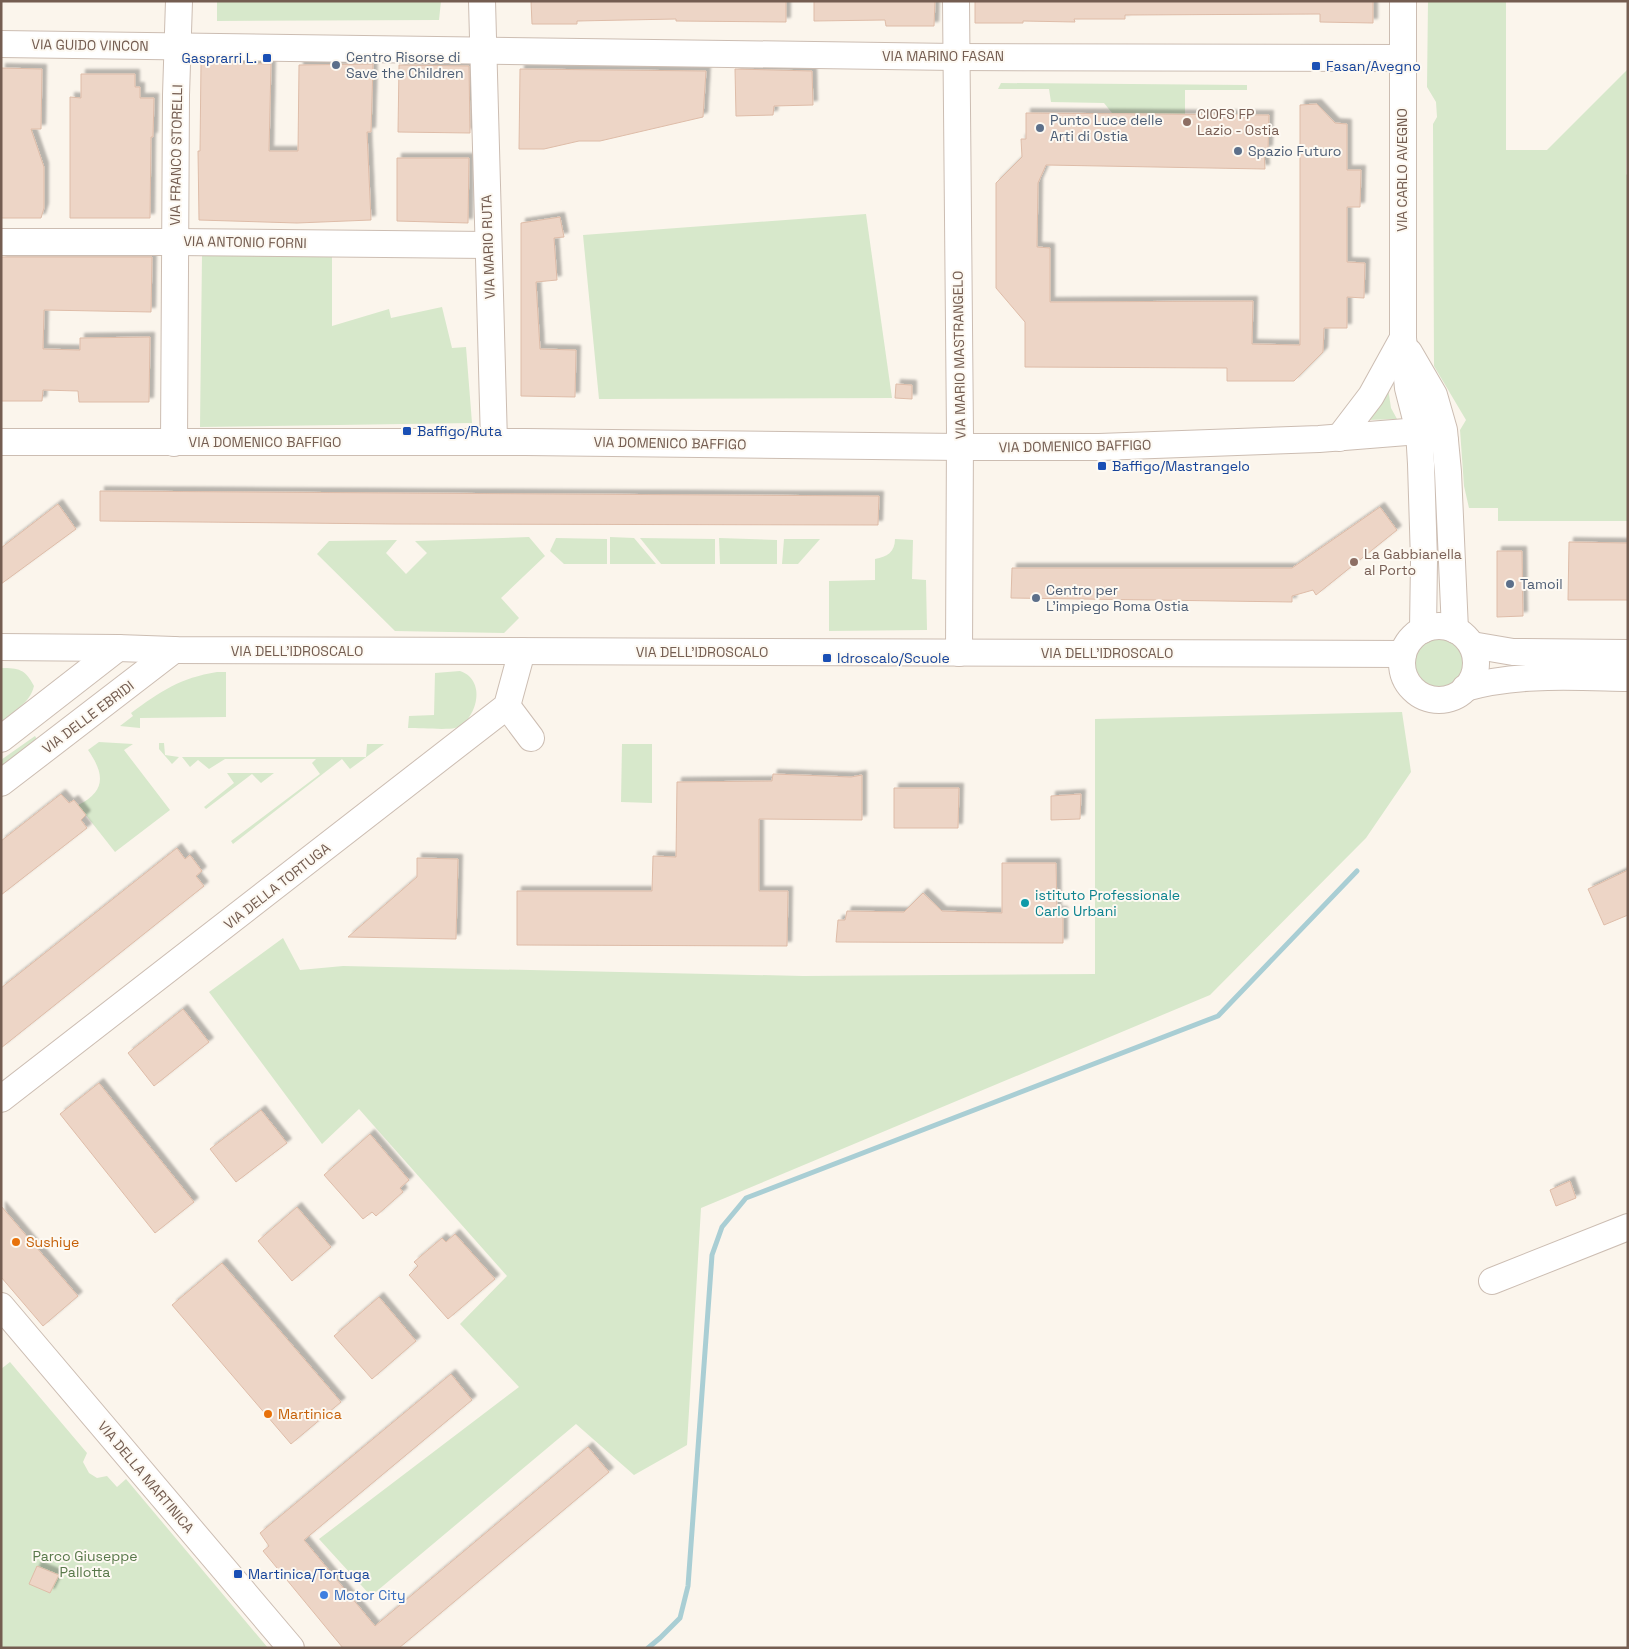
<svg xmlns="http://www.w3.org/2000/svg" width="1629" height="1649" font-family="'Space Grotesk',sans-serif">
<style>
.green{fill:#d7e8cb}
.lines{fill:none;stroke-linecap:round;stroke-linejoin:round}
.stream{stroke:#a9ced4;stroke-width:5}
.building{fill:#edd5c6;stroke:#debca8;filter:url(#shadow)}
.minor-casing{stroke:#ccbdb2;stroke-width:28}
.minor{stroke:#fff;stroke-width:26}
.transit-dot{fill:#1a4fb4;stroke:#fdf9f2;stroke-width:2}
.service-dot{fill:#5c6f8a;stroke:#fdf9f2;stroke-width:2}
.education-dot{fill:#8d6e63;stroke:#fdf9f2;stroke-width:2}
.culture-dot{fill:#0f9aa8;stroke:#fdf9f2;stroke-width:2}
.food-dot{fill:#e8710a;stroke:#fdf9f2;stroke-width:2}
.shop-dot{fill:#3f7fe0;stroke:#fdf9f2;stroke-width:2}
.labels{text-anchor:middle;stroke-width:4;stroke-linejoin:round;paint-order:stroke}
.street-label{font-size:14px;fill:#745d51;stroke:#fdf9f2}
.service-label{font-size:14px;fill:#4e5e75;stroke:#fdf9f2;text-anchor:start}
.transit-label{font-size:14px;fill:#164399;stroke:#fdf9f2;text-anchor:start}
.education-label{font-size:14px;fill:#785e54;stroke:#fdf9f2;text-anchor:start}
.culture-label{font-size:14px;fill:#0d838f;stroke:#fdf9f2;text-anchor:start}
.food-label{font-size:14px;fill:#c56008;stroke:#fdf9f2;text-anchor:start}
.park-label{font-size:14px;fill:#58784a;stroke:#fdf9f2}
.shop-label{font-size:14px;fill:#366cbe;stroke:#fdf9f2;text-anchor:start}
</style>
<defs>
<filter id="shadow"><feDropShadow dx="4.5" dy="-4.5" stdDeviation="1" flood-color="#0004"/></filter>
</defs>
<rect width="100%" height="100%" fill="#fbf5ec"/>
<g class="green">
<path d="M217 1H441L439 20 217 21Z"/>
<path d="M1428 1H1506V150H1547L1628 69 1626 174 1628 176V521H1498V508H1469L1464 486 1460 430 1466 420 1434 366 1433 124 1437 117 1436 102 1427 87Z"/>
<path d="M1001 83 1247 85V90H1185V114L1112 113 1104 103 1051 102 1049 89H998Z"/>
<path d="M866 214 892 398 599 399 583 235Z"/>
<path d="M202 255 332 257V326L389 309 391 318 442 307 452 348 466 347 472 423 200 427Z"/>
<path d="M1388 388 1391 408 1397 419 1367 420Z"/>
<path d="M529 537 545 556 501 598 519 618 504 633 395 631 317 554 329 541 397 540 386 553 406 574 427 553 415 541Z"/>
<path d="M610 537 634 538 656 564H610Z"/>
<path d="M556 538 607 539V564H564L550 551Z"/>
<path d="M640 538 715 539V564H661Z"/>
<path d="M719 538 777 540V564H720Z"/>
<path d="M784 539H820L798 564H782Z"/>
<path d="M895 539 913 540 912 579 926 580 927 630 829 631V581L875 580V559C887 557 895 552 895 539Z"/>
<circle cx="1440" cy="662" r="25"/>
<path d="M1 668C19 668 25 669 34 686 30 703 14 711 1 722Z"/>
<path d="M460 671C489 681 475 723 455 728 447 730 419 728 408 728L409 716 434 715 435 673Z"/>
<path d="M217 672H226V717L140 718V728L120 726 133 716 131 713C161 691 180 678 217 672Z"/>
<path d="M1402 712 1411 772 1366 838 1210 995 701 1208 687 1445 634 1475 576 1424 371 1596 319 1539 519 1387 460 1324 507 1276 359 1109 322 1144 209 992 283 938 300 970 343 966 803 976 1095 974V719Z"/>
<path d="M35 736 38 741 1 772V760Z"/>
<path d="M99 742 133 744 124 750 170 810 115 852 78 805C107 791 104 773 88 750Z"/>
<path d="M159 743H164L165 755 179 757 172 764 159 749Z"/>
<path d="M367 744H384L350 769 342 759 233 844 231 841 320 774 312 763 316 759H225L209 769 198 760 190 767 182 757H366Z"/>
<path d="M622 744H652V803L621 802Z"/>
<path d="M227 773H274L261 783 252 774 206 809 204 807 234 783Z"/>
<path d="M10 1362 87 1453 83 1462 89 1473 97 1478 107 1476 117 1487 126 1479 268 1648H1V1369Z"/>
</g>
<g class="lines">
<path class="stream" d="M648 1648 660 1638 680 1618 688 1586 712 1255 722 1227 746 1198 1218 1016 1357 871"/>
</g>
<g class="building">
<path d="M531 1H786V22L676 21V19L577 21V24H532Z"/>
<path d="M814 1H935L934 26H886L885 20 814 21Z"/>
<path d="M975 1H1373V23L1320 22V14L1125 15V19H1074L1075 22 1023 21V23H975Z"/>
<path d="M201 63 271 64 269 151H298L299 65 373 64 371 132H367L371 220 297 223 199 220 198 151H200Z"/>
<path d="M399 65 469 66 470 133 398 132Z"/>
<path d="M1 68 42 69 41 129H31L44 167V208L41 218H1Z"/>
<path d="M520 69 706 71 703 117 600 141H579L544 149H519Z"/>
<path d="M735 69 812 71 813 105 774 106 773 115 736 116Z"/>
<path d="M81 74H135V87H140V98H154L153 137H151L150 218H70V97L81 98Z"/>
<path d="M1317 104 1335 123 1347 124V170H1361L1360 207H1347V262L1365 263 1364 298 1347 297V328H1324L1323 352 1294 381H1227V368L1025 367V322L996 288V183L1022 157 1021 139H1026V113L1269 115 1268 150H1264L1265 169 1046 165 1038 183 1037 247 1050 248V302L1253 301 1252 344 1300 345V105Z"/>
<path d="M397 158H469L468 223 397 221Z"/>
<path d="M560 217 564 237 554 238 557 280 536 282 540 349 576 350 575 397 521 396V223Z"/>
<path d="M1 257H152L151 312 44 310V312L43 349 80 350V338L150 337 149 402H79L78 391 43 390 42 401H1Z"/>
<path d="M896 384 912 385V399L895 398Z"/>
<path d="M100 491 395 493 879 496 878 525 395 524 100 521Z"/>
<path d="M58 504 76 529 1 584V548Z"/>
<path d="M1380 507 1397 530 1316 595 1313 590 1292 596V602L1011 598 1012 568H1292Z"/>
<path d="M1569 542 1628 543V600H1568Z"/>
<path d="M1497 551H1522L1523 616 1497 617Z"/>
<path d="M773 774 851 777 862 775V820L759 819V891H788L787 946 517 945V891H652L653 856 676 857 677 782 772 781Z"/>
<path d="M894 788H959L958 828H894Z"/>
<path d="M61 794 69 803 74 800 86 815 81 820 87 828 1 895V841Z"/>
<path d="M1081 794 1080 819 1051 820V796Z"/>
<path d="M177 848 185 859 190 855 202 871 196 876 204 886 1 1048V988Z"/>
<path d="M417 858 458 859 456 939 348 937 417 877Z"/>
<path d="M1002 863H1056L1057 911H1063V943L836 942 838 920H845L847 911 904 912 923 893 942 911 1002 913Z"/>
<path d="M1628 870V915L1604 925 1588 889Z"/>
<path d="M183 1009 209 1042 154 1086 128 1053Z"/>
<path d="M99 1083 194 1202 155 1233 60 1114Z"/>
<path d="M261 1110 287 1143 236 1182 210 1149Z"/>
<path d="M370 1134 409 1180 400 1188 403 1192 376 1216 372 1212 363 1219 324 1175Z"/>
<path d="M1570 1181 1576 1198 1556 1206 1550 1190Z"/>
<path d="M1 1206 78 1296 43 1326 1 1277Z"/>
<path d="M297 1207 331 1247 292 1281 258 1241Z"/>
<path d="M455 1234 495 1279 448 1319 409 1275 418 1266 414 1262 442 1238 446 1242Z"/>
<path d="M222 1263 341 1402 291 1444 172 1305Z"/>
<path d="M379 1297 416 1341 372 1379 334 1336Z"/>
<path d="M451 1374 472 1400 304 1540 375 1626 588 1447 609 1472 399 1648H343L263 1551 269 1546 260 1533Z"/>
<path d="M37 1566 59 1575 50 1593 29 1584Z"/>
</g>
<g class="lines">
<defs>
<g id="minor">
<path d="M482 1 494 442"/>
<path d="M956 1 960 435 959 653"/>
<path d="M1403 1V338L1408 388 1419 431 1421 464 1424 560 1423 630"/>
<path d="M1 44 955 57 1402 58"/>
<path d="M1 242H175L488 245"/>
<path d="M1409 352 1434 395 1444 430 1448 472 1455 630"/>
<path d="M1339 438 1371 396 1403 338"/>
<path d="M1 442H525L960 447H1099L1319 439 1419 431 1434 436 1445 441"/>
<path d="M174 443 176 95 179 1"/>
<circle cx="1439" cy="663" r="37"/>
<path d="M1472 645 1513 652 1628 653"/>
<path d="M1 647 118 648 174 650 1403 654"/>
<path d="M1465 688C1518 673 1573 677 1628 678"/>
<path d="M507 706 531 738"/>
<path d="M1 739 118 648"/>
<path d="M1 783 174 650"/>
<path d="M1 1099 507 706 522 651"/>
<path d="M1492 1281 1628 1227"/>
<path d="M1 1306 291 1648"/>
</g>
</defs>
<use href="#minor" class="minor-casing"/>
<use href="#minor" class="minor"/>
</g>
<g class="transit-dot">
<rect x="262" y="53" width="10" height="10" rx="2.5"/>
<rect x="1311" y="61" width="10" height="10" rx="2.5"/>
<rect x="402" y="426" width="10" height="10" rx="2.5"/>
<rect x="1097" y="461" width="10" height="10" rx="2.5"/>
<rect x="822" y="653" width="10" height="10" rx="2.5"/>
<rect x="233" y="1569" width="10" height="10" rx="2.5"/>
</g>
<g class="service-dot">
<circle cx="336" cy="65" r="5"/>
<circle cx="1040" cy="128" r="5"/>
<circle cx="1238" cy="151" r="5"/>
<circle cx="1510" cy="584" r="5"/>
<circle cx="1036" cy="598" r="5"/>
</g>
<g class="education-dot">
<circle cx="1187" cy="122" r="5"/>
<circle cx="1354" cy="562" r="5"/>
</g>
<circle class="culture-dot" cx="1025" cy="903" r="5"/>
<g class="food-dot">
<circle cx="16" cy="1242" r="5"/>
<circle cx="268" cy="1414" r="5"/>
</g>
<circle class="shop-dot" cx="324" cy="1595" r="5"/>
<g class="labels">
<g class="street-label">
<text transform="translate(90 45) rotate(1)" y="5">VIA GUIDO VINCON</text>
<text x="943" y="61">VIA MARINO FASAN</text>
<text transform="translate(176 155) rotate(-89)" y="5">VIA FRANCO STORELLI</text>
<text transform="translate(1402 170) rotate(-90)" y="5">VIA CARLO AVEGNO</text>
<text transform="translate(245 242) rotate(1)" y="5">VIA ANTONIO FORNI</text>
<text transform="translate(488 247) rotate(-92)" y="5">VIA MARIO RUTA</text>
<text transform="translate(959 355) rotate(-91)" y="5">VIA MARIO MASTRANGELO</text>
<text x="265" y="447">VIA DOMENICO BAFFIGO</text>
<text transform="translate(670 443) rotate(1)" y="5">VIA DOMENICO BAFFIGO</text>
<text transform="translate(1075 446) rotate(-1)" y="5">VIA DOMENICO BAFFIGO</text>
<text x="297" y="656">VIA DELL'IDROSCALO</text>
<text x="702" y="657">VIA DELL'IDROSCALO</text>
<text x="1107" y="658">VIA DELL'IDROSCALO</text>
<text transform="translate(88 717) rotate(-37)" y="5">VIA DELLE EBRIDI</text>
<text transform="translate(277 886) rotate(-38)" y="5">VIA DELLA TORTUGA</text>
<text transform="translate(146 1477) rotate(50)" y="5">VIA DELLA MARTINICA</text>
</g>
<g class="service-label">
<text x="346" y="62">Centro Risorse di<tspan x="346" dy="16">Save the Children</tspan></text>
<text x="1050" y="125">Punto Luce delle<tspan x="1050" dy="16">Arti di Ostia</tspan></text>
<text x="1248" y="156">Spazio Futuro</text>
<text x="1520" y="589">Tamoil</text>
<text x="1046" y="595">Centro per<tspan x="1046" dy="16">L'impiego Roma Ostia</tspan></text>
</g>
<g class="transit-label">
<text x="257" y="63" text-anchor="end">Gasprarri L.</text>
<text x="1326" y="71">Fasan/Avegno</text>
<text x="417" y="436">Baffigo/Ruta</text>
<text x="1112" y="471">Baffigo/Mastrangelo</text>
<text x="837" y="663">Idroscalo/Scuole</text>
<text x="248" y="1579">Martinica/Tortuga</text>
</g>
<g class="education-label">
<text x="1197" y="119">CIOFS FP<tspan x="1197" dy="16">Lazio - Ostia</tspan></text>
<text x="1364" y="559">La Gabbianella<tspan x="1364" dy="16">al Porto</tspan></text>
</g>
<g class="culture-label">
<text x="1035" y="900">istituto Professionale<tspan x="1035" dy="16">Carlo Urbani</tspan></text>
</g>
<g class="food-label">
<text x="26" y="1247">Sushiye</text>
<text x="278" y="1419">Martinica</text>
</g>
<g class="park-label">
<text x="85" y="1561">Parco Giuseppe<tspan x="85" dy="16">Pallotta</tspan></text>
</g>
<g class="shop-label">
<text x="334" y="1600">Motor City</text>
</g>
</g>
<rect width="1629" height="1649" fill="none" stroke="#745d51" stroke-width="5"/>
</svg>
